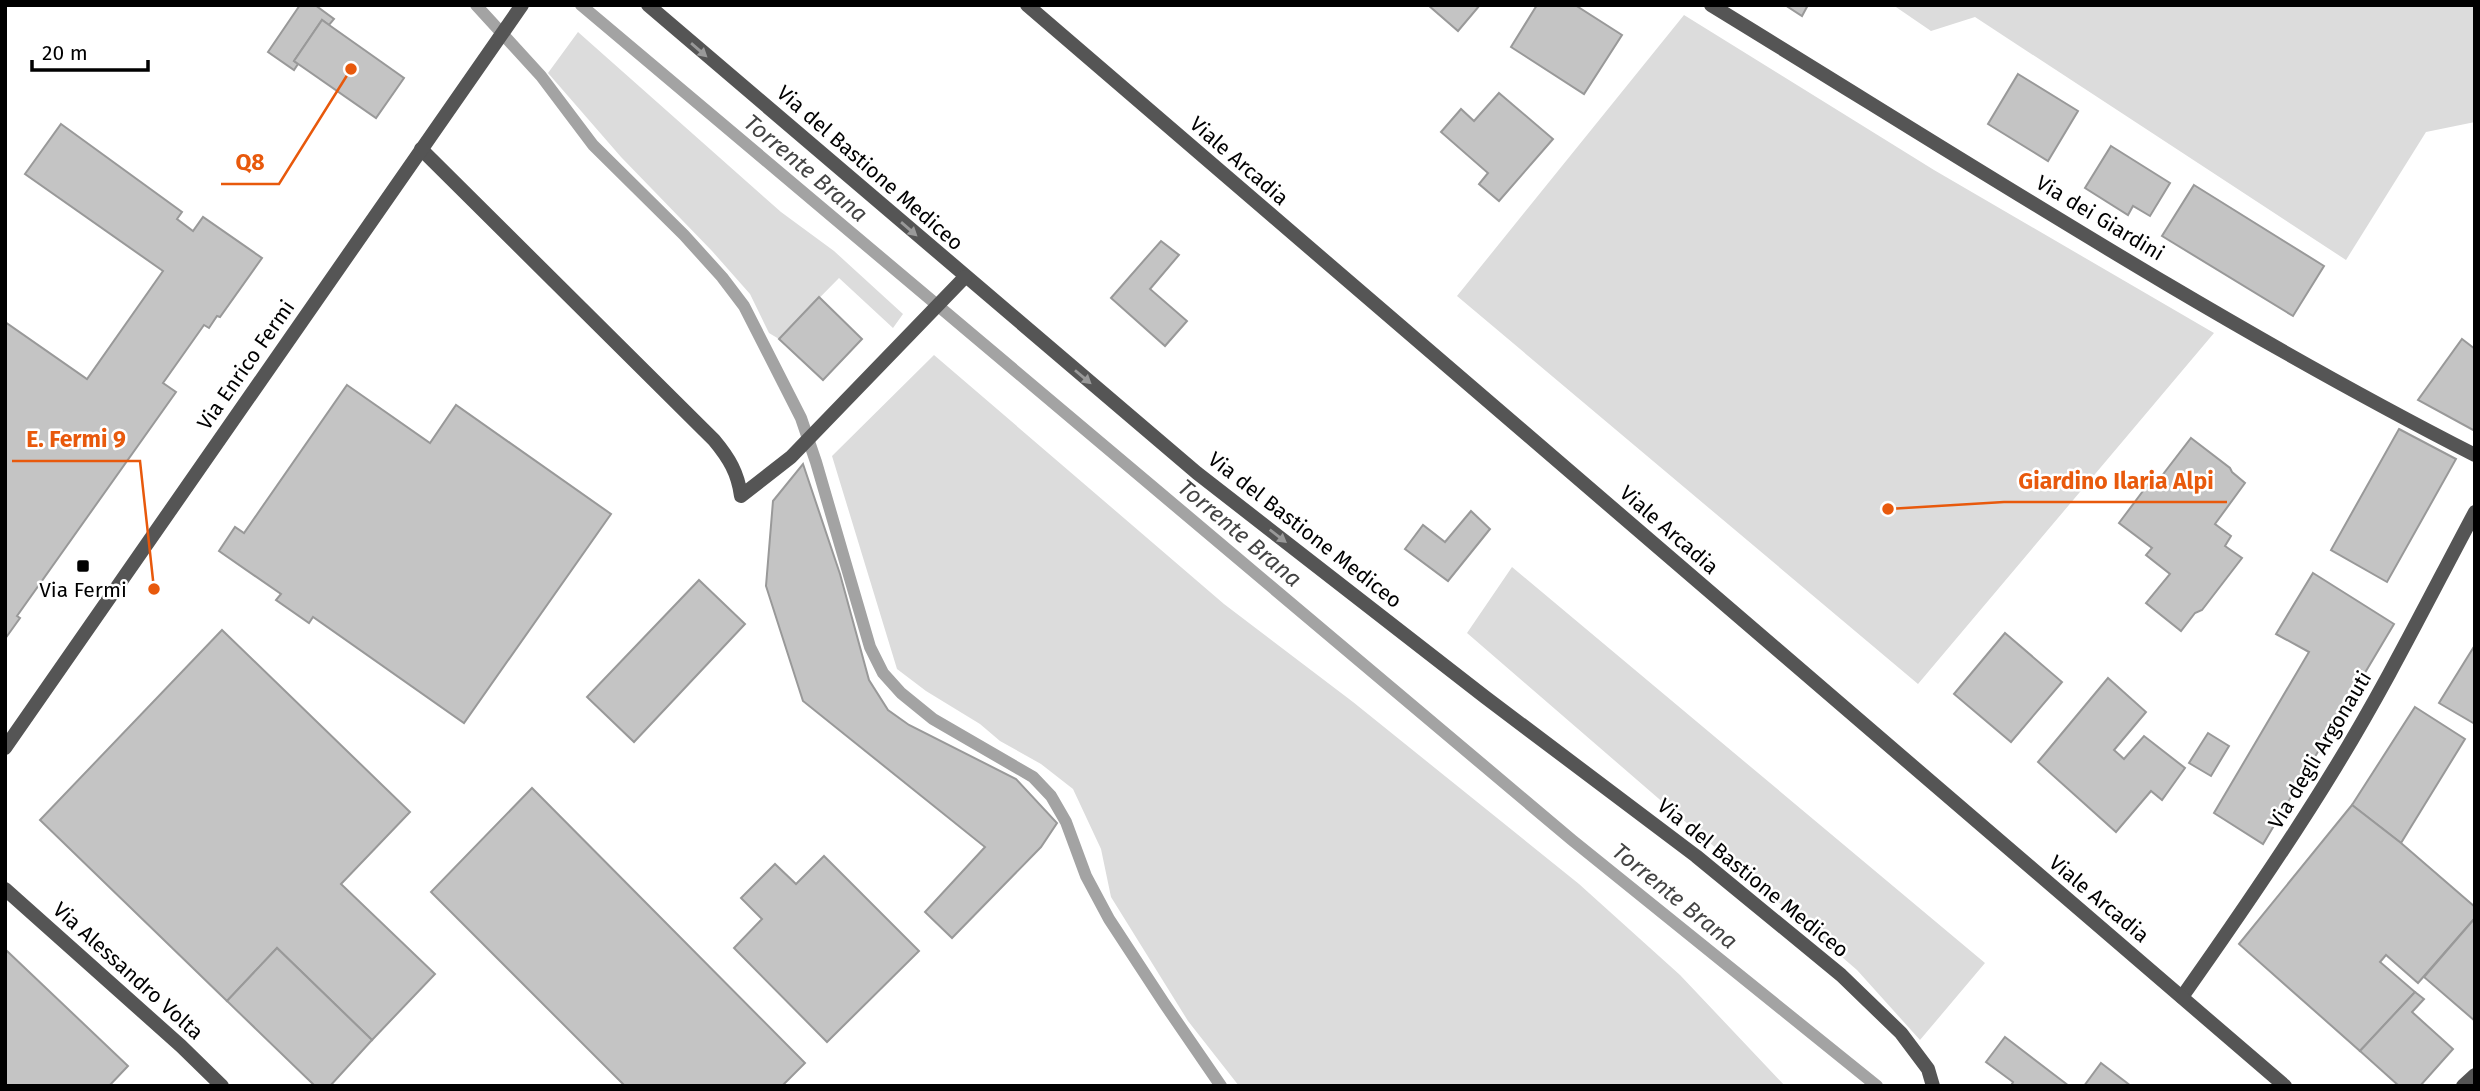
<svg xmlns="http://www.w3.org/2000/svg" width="2480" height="1091" font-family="'Fira Sans',sans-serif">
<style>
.green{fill:#dcdcdc}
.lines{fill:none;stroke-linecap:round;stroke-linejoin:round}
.stream{stroke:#a3a3a3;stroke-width:12}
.building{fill:#c4c4c4;stroke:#999;stroke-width:2}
.minor{stroke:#555;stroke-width:14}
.tertiary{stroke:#555;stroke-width:14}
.oneway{fill:#999}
.poi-dot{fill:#000;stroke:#fff;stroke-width:2.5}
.labels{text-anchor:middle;stroke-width:5;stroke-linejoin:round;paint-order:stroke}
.street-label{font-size:21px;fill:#000;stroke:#fff}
.poi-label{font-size:21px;fill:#000;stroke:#fff}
.water-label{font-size:23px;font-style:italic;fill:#444;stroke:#fff}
.leader{fill:none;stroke:#e8590c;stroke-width:2.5}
.callout-dot{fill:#e8590c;stroke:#fff;stroke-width:2.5}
.callout-label{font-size:23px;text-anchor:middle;font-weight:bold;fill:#e8590c;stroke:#fff;stroke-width:5;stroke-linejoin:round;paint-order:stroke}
</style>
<rect width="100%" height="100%" fill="#fff"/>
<g class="green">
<path d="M1893 5H2475V122L2426 132 2346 260 1975 17 1931 31Z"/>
<path d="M1684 15 1934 170 2214 333 1918 684 1457 296Z"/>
<path d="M578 32 781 212 834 251 903 314 893 328 839 278 779 339 769 333 750 294 712 251 621 157 548 73Z"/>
<path d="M934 355 1224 604 1353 702 1579 884 1680 975 1785 1086H1239L1188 1021 1111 897 1101 849 1073 789 1041 764 1000 741 980 724 926 691 897 669 832 456Z"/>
<path d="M1512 567 1985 963 1920 1040 1857 970 1467 633Z"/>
</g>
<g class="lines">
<g class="stream">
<path d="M476 5 541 76 593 145 684 235 722 277 744 306 801 418 816 462 870 647 883 673 901 693 933 719 1033 777 1051 796 1066 822 1086 876 1109 919 1164 1003 1221 1086"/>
<path d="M581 5 1572 840 1877 1086"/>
</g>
</g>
<g class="building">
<path d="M300 5H315L334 19 329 25 322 20 294 61 298 64 294 70 268 52Z"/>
<path d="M1428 5H1480L1458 31Z"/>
<path d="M1537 5H1575L1622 35 1584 94 1511 47Z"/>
<path d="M1785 5H1808L1802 16Z"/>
<path d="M322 20 404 78 376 118 294 61Z"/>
<path d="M2018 74 2078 111 2048 161 1988 124Z"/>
<path d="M1499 93 1553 139 1499 201 1479 184 1488 173 1441 132 1461 109 1474 121Z"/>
<path d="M61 124 182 212 177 219 193 231 203 217 262 258 220 317 217 316 209 328 204 325 163 383 176 392 17 616 20 618 5 639V322L87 379 163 271 25 174Z"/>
<path d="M2111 146 2170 183 2150 216 2133 206 2128 215 2085 188Z"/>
<path d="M2194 185 2324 266 2293 316 2162 236Z"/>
<path d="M1161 241 1179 255 1150 289 1187 321 1165 346 1111 298Z"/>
<path d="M819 297 862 339 823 380 779 339Z"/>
<path d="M2462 339 2475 349V431L2418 400Z"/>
<path d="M347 385 430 443 456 405 611 514 464 723 313 617 309 623 276 600 281 594 219 551 235 527 244 533Z"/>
<path d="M2399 429 2456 459 2387 582 2331 550Z"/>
<path d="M2191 438 2230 468 2232 472 2245 483 2215 524 2231 536 2225 546 2242 558 2202 610 2195 613 2181 631 2146 603 2170 574 2146 555 2152 548 2119 523 2149 483 2154 486Z"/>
<path d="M803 464 840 574 869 680 888 710 909 725 1016 779 1057 823 1041 847 952 938 925 912 985 847 803 701 766 586 773 501Z"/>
<path d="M1471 511 1490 529 1448 581 1405 549 1423 525 1445 542Z"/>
<path d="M2313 573 2394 624 2263 844 2214 813 2309 652 2276 634Z"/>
<path d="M699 580 745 624 634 742 587 697Z"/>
<path d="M222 630 410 812 341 884 435 974 372 1040 277 948 227 1001 40 820Z"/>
<path d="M2005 633 2062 682 2011 742 1954 694Z"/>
<path d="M2475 645V724L2439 703Z"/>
<path d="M2108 678 2146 712 2114 750 2124 759 2144 736 2185 768 2162 800 2151 791 2116 832 2038 762Z"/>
<path d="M2415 707 2465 739 2401 843 2352 805Z"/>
<path d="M2208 733 2229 746 2211 776 2189 763Z"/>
<path d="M532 788 805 1063 782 1086H625L431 892Z"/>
<path d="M2352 805 2401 843 2475 907V918L2418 983 2386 955 2380 962 2415 992 2360 1051 2239 944Z"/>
<path d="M824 856 919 951 827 1042 734 948 762 919 741 898 775 864 796 884Z"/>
<path d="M2475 918V1021L2424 977Z"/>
<path d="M277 948 372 1040 330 1086H315L227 1001Z"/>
<path d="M7 951 128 1066 109 1086H5V954Z"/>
<path d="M2415 992 2424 999 2412 1012 2453 1049 2420 1086H2399L2360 1051Z"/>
<path d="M2005 1037 2069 1086H2011L2013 1082 1986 1062Z"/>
<path d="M2101 1063 2131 1086H2084Z"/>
</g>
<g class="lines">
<g class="minor">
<path d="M648 5 1197 473 1485 697 1696 856 1841 975 1901 1033 1928 1069 1933 1086"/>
<path d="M1711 5C1963 159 2211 320 2475 455"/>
<path d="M421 149 714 440C729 458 738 473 741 496L791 457 965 277"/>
<path d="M5 889 181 1046 222 1086"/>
<path d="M2182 997C2235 922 2287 847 2335 768 2386 685 2429 598 2475 512"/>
<path d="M2463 1086 2475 1075"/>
</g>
<g class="tertiary">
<path d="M1027 5 2285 1086"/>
<path d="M5 748 522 5"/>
</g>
</g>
<defs><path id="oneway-solid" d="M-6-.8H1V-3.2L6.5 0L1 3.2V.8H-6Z" transform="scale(1.75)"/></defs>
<g class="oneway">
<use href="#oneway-solid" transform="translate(699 50) rotate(41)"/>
<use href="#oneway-solid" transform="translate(909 229) rotate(41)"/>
<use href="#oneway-solid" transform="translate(1083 377) rotate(40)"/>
<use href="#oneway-solid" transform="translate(1278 536) rotate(38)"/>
</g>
<rect class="poi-dot" x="76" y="559" width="14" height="14" rx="3.5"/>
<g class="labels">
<g class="street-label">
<text transform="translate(1239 161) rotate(41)" y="7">Viale Arcadia</text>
<text transform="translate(870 168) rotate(41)" y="7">Via del Bastione Mediceo</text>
<text transform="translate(2100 218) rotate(31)" y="7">Via dei Giardini</text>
<text transform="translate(246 365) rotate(-55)" y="7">Via Enrico Fermi</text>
<text transform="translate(1305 530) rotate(38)" y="7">Via del Bastione Mediceo</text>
<text transform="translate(1669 530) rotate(41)" y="7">Viale Arcadia</text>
<text transform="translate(2320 750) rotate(-59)" y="7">Via degli Argonauti</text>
<text transform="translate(1753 878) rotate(39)" y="7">Via del Bastione Mediceo</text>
<text transform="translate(2099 899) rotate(40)" y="7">Viale Arcadia</text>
<text transform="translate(128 971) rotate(42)" y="7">Via Alessandro Volta</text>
</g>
<g class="poi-label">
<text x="83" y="597">Via Fermi</text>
</g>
<g class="water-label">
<text transform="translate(806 168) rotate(40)" y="8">Torrente Brana</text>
<text transform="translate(1240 533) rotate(40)" y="8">Torrente Brana</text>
<text transform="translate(1675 896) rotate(39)" y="8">Torrente Brana</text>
</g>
</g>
<path class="leader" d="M351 69L279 184H221M154 589L140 461H12M1888 509L2004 502H2227"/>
<g class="callout-dot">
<circle cx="351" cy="69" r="7"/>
<circle cx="154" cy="589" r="7"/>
<circle cx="1888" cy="509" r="7"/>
</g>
<g class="callout-label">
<text x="250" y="170">Q8</text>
<text x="76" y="447">E. Fermi 9</text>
<text x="2116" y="489">Giardino Ilaria Alpi</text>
</g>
<rect width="2480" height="1091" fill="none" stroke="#000000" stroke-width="14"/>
<path d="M32 60v10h116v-10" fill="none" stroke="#000000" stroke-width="3.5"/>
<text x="42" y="60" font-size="21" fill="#000000" stroke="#ffffff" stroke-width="5" paint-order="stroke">20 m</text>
</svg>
